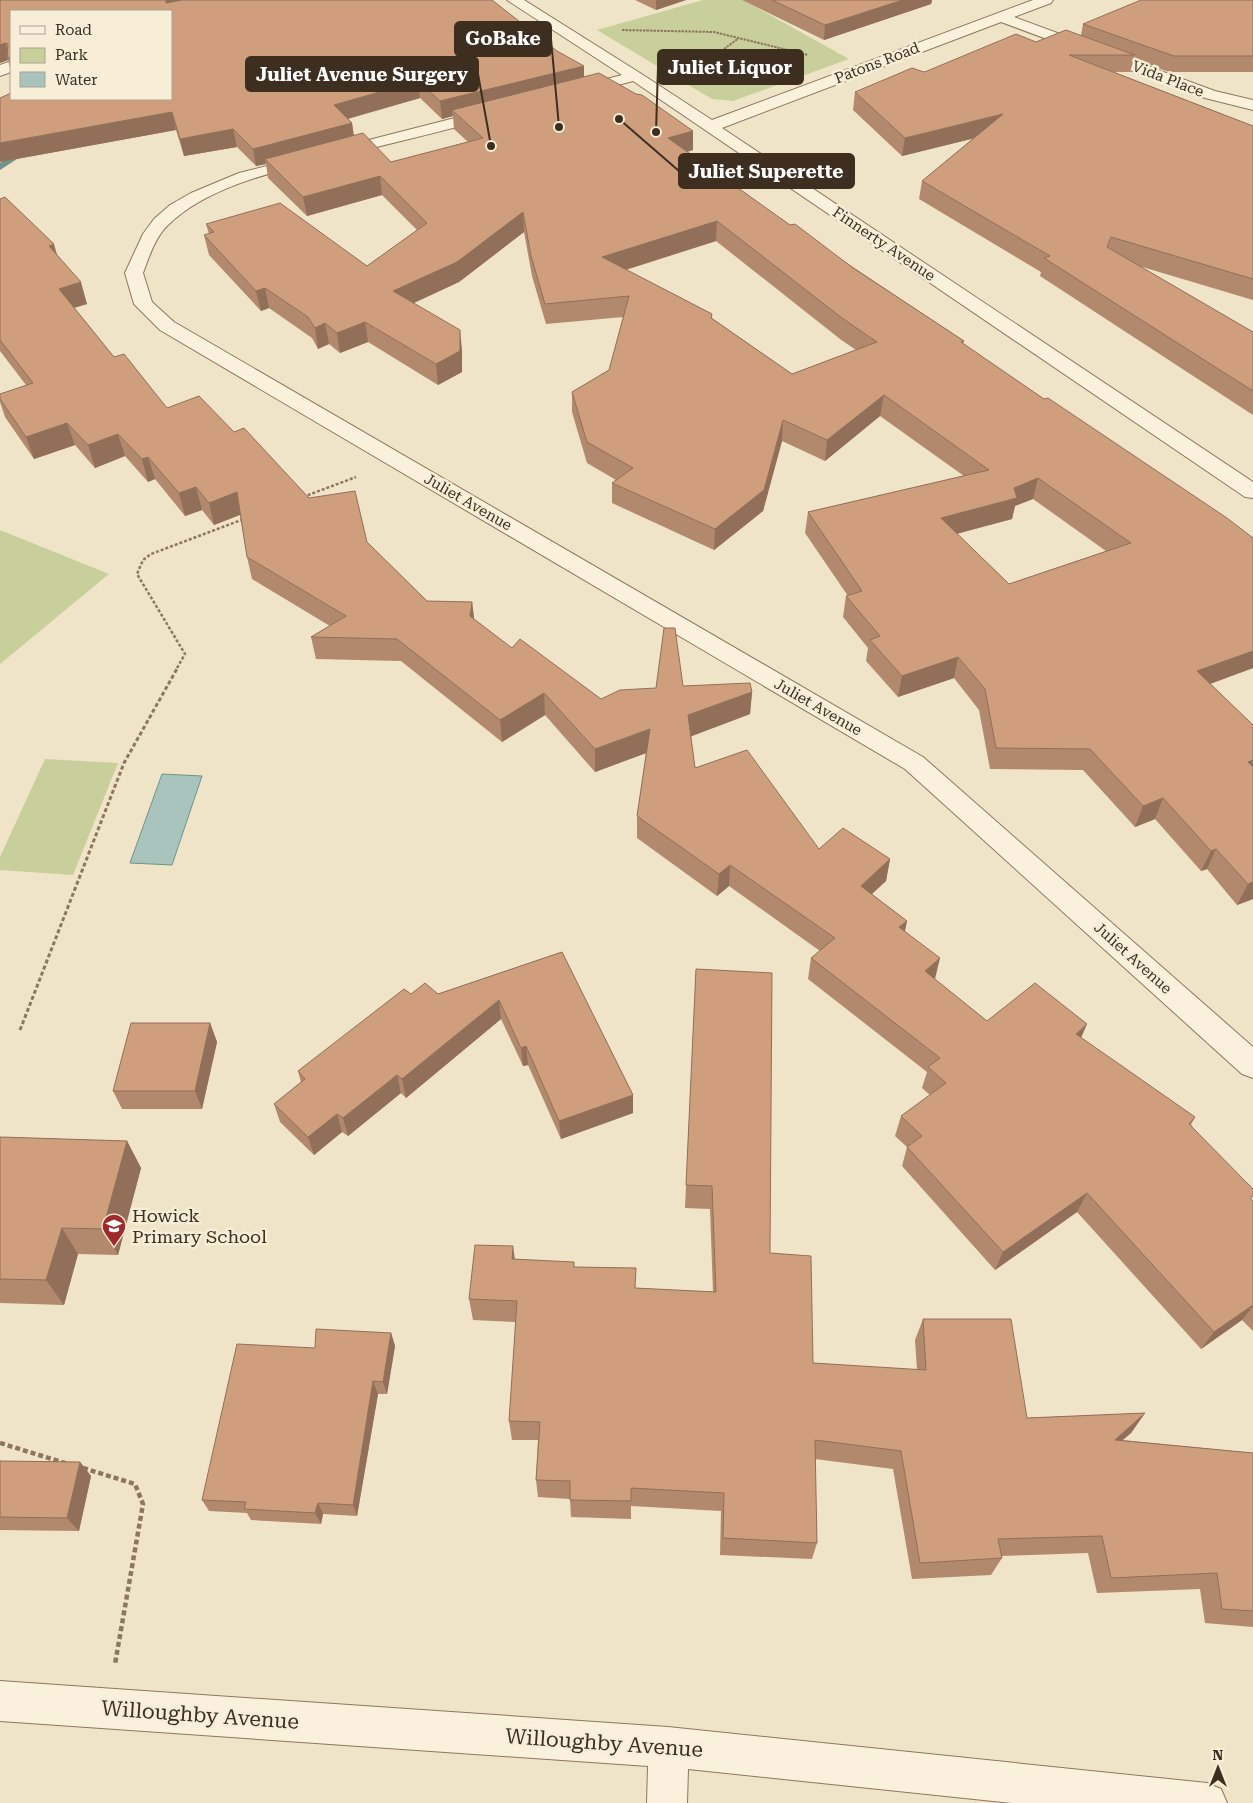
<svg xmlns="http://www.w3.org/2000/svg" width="1253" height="1803" font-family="'Roboto Serif',serif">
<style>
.green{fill:#c9cf9b}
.water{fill:#a9c4bc;stroke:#6f938a}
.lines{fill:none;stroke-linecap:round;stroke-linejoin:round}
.stream{fill:#6f938a;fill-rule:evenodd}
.street-casing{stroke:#8d765c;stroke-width:2}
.path-far3{stroke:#8d765c;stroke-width:2;stroke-dasharray:2.5 1;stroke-linecap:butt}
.path-far2{stroke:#8d765c;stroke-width:2.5;stroke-dasharray:3 2;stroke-linecap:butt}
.path-far1{stroke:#8d765c;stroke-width:3;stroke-dasharray:4 2.5;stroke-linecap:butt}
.path{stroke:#8d765c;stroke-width:4.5;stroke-dasharray:5 3;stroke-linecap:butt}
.street{fill:#faf1dc;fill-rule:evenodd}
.wall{fill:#b2896c;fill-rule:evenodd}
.shaded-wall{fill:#916f58}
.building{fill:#cf9f7d;stroke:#916f58;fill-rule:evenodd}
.labels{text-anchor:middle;stroke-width:5;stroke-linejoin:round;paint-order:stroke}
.far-street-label{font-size:15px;fill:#3d2e20;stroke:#f7eed8}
.poi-label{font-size:18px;fill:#3d2e20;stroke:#f7eed8;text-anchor:start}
.near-street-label{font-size:21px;fill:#3d2e20;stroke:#f7eed8}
.leader{fill:none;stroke:#3d2e20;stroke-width:2}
.callout-dot{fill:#3d2e20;stroke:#f7eed8;stroke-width:2}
.callout{fill:#3d2e20;stroke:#3d2e20;stroke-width:2}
.callout-label{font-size:19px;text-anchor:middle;font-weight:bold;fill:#fff}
</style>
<rect width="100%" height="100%" fill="#f0e4c8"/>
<g class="green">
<path d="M703 0H743L849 59 733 101 712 99 597 30Z"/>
<path d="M0 530 109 574 0 664Z"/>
<path d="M45 759 118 763 73 875 0 870V857Z"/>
</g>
<path class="water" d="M162 774 202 776 172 865 130 863Z"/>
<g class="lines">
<path class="stream" d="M28 145 32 148 31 150 0 170V163Z"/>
<defs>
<g id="street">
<path d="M507 0H524L640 73 712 120 1033 0H1053L1051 3 1014 17 1215 91 1253 100V110L1205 98 1001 22 722 128 1253 482V498L1245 497 633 81 577 96 572 94 569 91 572 88 622 75Z"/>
<path d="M11 61V72L0 76V65Z"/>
<path d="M490 109 496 111 498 114 496 117C449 129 402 141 356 152 296 167 212 181 167 226 155 238 149 257 143 273L152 302 174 322 923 757 1253 1047V1078L1242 1074 905 769 160 330 134 304 125 273 143 234 154 219 170 205 191 193 239 173Z"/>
<path d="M0 1681 668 1727 1207 1783 1221 1789 1227 1803H1012L688 1769 687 1803H647L648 1766 0 1721Z"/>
</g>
</defs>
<use href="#street" class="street-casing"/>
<g class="path-far3">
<path d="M622 30 714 32 808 55"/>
<path d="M724 49 739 38"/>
</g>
<g class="path-far2">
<path d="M303 497 356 477"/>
<path d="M177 668 185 654 137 574 143 560 151 554 244 519"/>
</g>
<path class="path-far1" d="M20 1030 124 763 178 667"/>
<g class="path">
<path d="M0 1443 65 1463"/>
<path d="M83 1468 135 1484 143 1504 115 1664"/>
</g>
<use href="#street" class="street"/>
</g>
<g class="wall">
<path d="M0 0 584 77 693 131V150L687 152 790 225 964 341 963 344 1044 399 1253 538V668L1210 684 1253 725V899L1237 905 1207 869 1201 871 1155 819 1135 827 1083 770 990 769 979 710 954 678 898 697 866 661 868 648 843 617 846 596H848L805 533 808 512 964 476 880 416 825 461 782 441 763 511 714 550 612 503V483L616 480 587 463 572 412V392L609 370 623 317 546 324 532 276 524 232 459 282 414 303 462 350V372L438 385 368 342 340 353 329 344 318 349 312 338 269 308 261 311 209 255 204 235 209 234 206 224 367 266 417 230 382 195 307 216 268 178 266 164 256 166 237 147 184 156 176 130 0 162 171 99 11 11V72L8 60 0 63ZM420 98 442 119 453 116 454 129 468 142 391 162 354 135 352 123 348 119ZM716 241 840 339 856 350 792 374 712 318V314L626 270ZM1033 499 1106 551 1009 584 957 534 1012 519 1015 506Z"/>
<path d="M635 0H686L656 10Z"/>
<path d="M742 0H932L931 4 824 40Z"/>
<path d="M1253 0V72H1169L1134 59 1130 72H1114L1253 126V300L1139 266 1253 332V415L1040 276 1041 272 919 199 922 181 974 138 902 156 853 110 855 92 924 72 1036 42 1081 35 1083 24Z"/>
<path d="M0 199 57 254 87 304 74 308 114 357 167 408 234 432 309 498 367 542 427 601 472 602 474 619 512 648 601 699 683 686 752 692 750 714 691 736 695 768 819 849 890 859 886 881 871 894 907 921 905 931 934 979 987 1021 1081 1038 1195 1117 1191 1125 1253 1201V1331L1242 1320 1201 1349 1077 1212 995 1270 902 1166 907 1147 895 1136 901 1116 930 1095 922 1088 927 1072 808 979 811 958 820 951 729 886 717 896 637 838V816L646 753 595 772 545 715 502 742 401 661 316 659 311 637 330 626 252 579 247 557 240 515 214 525 202 510 185 516 155 479 148 482 125 456 95 468 75 445 34 459 5 417 0 402V394L26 385 0 351Z"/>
<path d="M562 952 633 1095V1113L561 1139 528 1065 523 1066 501 1019 406 1098 401 1093 348 1136 342 1132 314 1155 280 1122 274 1104 301 1082 298 1071 411 994H438Z"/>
<path d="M696 969 770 1253 813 1363 917 1370 915 1340 923 1319 1027 1418 1145 1413 1131 1433 1122 1440 1253 1453V1627L1205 1623 1200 1589 1097 1593 1088 1553 1001 1556 1002 1558 991 1575 912 1579 893 1469 815 1459 817 1543 812 1559 720 1555 721 1511 631 1506V1519L571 1517 570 1499 538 1497 536 1480 538 1440H512L509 1421 516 1322 473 1320 469 1299 515 1259 575 1267 635 1288 713 1292 710 1209 685 1208Z"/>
<path d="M210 1023 217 1042 202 1109H122L113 1091Z"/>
<path d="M0 1137 127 1141 141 1168 118 1255 78 1254 64 1305 0 1303Z"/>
<path d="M391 1333 395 1346 387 1394H378L357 1516 323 1514 321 1524 251 1520 247 1513 209 1511 202 1500 315 1348Z"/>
<path d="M0 1461 80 1462 91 1476 79 1531 0 1530Z"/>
</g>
<g class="shaded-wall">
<path d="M162 0H207L169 11Z"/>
<path d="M656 0H686L656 10Z"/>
<path d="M903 0H932L931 4 824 40 825 25Z"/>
<path d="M5 43 10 57H7L8 60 0 63V45Z"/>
<path d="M584 66V83L452 110 453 116 442 119 440 101Z"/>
<path d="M418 81 420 98 336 122 334 105Z"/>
<path d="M172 112 176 130 0 162V143Z"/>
<path d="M1003 114 1000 132 902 156 905 138Z"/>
<path d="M352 123 354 141 265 159 266 164 256 166 253 149Z"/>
<path d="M233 129 237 147 184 156 180 139Z"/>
<path d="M693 131V150L668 157V138Z"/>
<path d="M380 176 382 195 307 216 303 197Z"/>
<path d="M523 212 524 232 459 282 396 311 393 291Z"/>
<path d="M717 221 716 241 602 277V257Z"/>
<path d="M54 244 60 266 49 246Z"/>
<path d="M81 282 87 304 66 310 59 289Z"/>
<path d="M265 288 269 308 261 311 256 291Z"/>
<path d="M365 322 368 342 340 353 337 333Z"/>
<path d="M325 323 329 344 318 349 315 328Z"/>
<path d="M460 330 462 350V372L438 385 436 364Z"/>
<path d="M884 395 880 416 825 461 827 440Z"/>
<path d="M783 420 782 441 763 511 714 550 715 529Z"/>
<path d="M67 423 75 445 34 459 26 437Z"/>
<path d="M118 434 125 456 95 468 88 445Z"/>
<path d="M148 457 155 479 148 482 142 459Z"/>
<path d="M1038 478 1033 499 1015 506 1012 519 936 539 941 518Z"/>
<path d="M196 487 202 510 185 516 179 493Z"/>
<path d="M237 492 242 514 214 525 209 503Z"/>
<path d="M472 602 475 625 470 616Z"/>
<path d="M1253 651V668L1188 692 1197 671Z"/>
<path d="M958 657 954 678 898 697 902 676Z"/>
<path d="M752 692 750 714 687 738 688 715Z"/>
<path d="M544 693 545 715 502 742 500 720Z"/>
<path d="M650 729 649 752 595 772V749Z"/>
<path d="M1253 760V777L1248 762Z"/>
<path d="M1163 798 1155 819 1135 827 1143 806Z"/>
<path d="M1216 849 1207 869 1201 871 1211 851Z"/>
<path d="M890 859 886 881 857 908 861 886Z"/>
<path d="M730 865 729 886 717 896 719 874Z"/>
<path d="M1253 882V899L1237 905 1248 884Z"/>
<path d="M907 921 902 942 899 927Z"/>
<path d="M940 958 935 979 919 992 925 971Z"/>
<path d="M499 1000 501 1019 406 1098 402 1079Z"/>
<path d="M210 1023 217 1042 202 1109 195 1091Z"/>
<path d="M1087 1024 1078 1045 1076 1034Z"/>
<path d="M526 1046 528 1065 523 1066 521 1048Z"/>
<path d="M397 1075 401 1093 348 1136 343 1118Z"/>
<path d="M633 1095V1113L561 1139 559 1121Z"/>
<path d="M337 1114 342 1132 314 1155 308 1137Z"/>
<path d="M127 1141 141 1168 118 1255 103 1229Z"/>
<path d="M1087 1193 1077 1212 995 1270 1003 1252Z"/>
<path d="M62 1228 78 1254 64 1305 46 1280Z"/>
<path d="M513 1246 516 1268 512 1259Z"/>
<path d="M1253 1305V1306L1242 1320 1201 1349 1214 1332Z"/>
<path d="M391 1333 395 1346 387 1394 383 1382Z"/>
<path d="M373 1381 378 1394 357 1516 353 1505Z"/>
<path d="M1145 1413 1131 1433 1102 1458 1115 1440Z"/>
<path d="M80 1462 91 1476 79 1531 67 1518Z"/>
<path d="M318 1503 323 1514 321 1524 315 1513Z"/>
</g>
<g class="building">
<path d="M0 0H166V3L182 0H492L557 51 584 66 440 101 418 81 334 105 352 123 253 149 233 129 180 139 172 112 0 143V98L11 93V99H171V11H11V58L7 57 8 44 5 43 0 45Z"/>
<path d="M772 0H903L825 25Z"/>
<path d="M1141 0H1253V56H1174L1083 24Z"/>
<path d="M1066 30 1135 55H1069L1253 126V279L1111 237 1107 247 1253 332V391L1044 258 1050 256 922 181 1003 114 905 138 855 92 912 68 924 72 927 71 1016 34 1036 42Z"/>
<path d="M599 73 636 94 642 95 693 131 668 138 790 225 795 224 853 268 964 341 961 342 1044 399 1048 398 1227 518 1253 538V651L1197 671 1253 725V760L1248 762 1253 767V882L1248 884 1216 849 1211 851 1163 798 1143 806 1090 749 996 748 985 689 958 657 902 676 870 640 880 636 846 596 862 591 808 512 989 470 884 395 827 440 783 420 764 490 715 529 612 483 633 468 587 442 572 392 609 370 629 296 545 304 531 256 523 212 457 262 393 291 460 330V351L436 364 365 322 337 333 325 323 315 328 308 317 265 288 256 291 204 235 214 232 206 224 280 203 367 266 427 223 380 176 303 197 265 159 363 133 391 162 483 138 452 110ZM717 221 842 318 877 342 792 374 711 318 712 314 602 257ZM1038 478 1131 543 1009 584 941 518 1017 498 1014 488Z"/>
<path d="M5 197 54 244 49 246 81 282 59 289 114 357 124 354 167 408 199 396 234 432 244 428 309 498 355 491 367 542 427 601 472 602 470 616 512 648 520 639 601 699 620 690 656 688 664 628H675L683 686 750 683 752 692 688 715 695 768 747 750 819 849 843 828 890 859 861 886 907 921 899 927 940 958 925 971 987 1021 1035 983 1087 1024 1076 1034 1195 1117 1189 1124 1253 1189V1196L1250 1198 1253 1201V1305L1214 1332 1087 1193 1003 1252 907 1147 922 1136 901 1116 946 1083 928 1067 940 1058 811 958 835 938 730 865 719 874 637 816 650 729 595 749 544 693 500 720 397 639 311 637 346 616 247 557 237 492 209 503 196 487 179 493 148 457 142 459 118 434 88 445 67 423 26 437 0 399V394L33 383 0 340V199Z"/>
<path d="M562 952 633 1095 559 1121 526 1046 521 1048 499 1000 402 1079 397 1075 343 1118 337 1114 308 1137 274 1104 305 1079 298 1071 404 989 411 994 425 983 438 994Z"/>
<path d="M696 969 772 973 770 1253 811 1256 813 1363 926 1370 923 1319H1011L1027 1418 1145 1413 1115 1440 1253 1453V1611L1222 1609 1217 1573 1111 1578 1102 1536 998 1539 1002 1558 920 1563 901 1451 815 1440 817 1543 723 1538 724 1493 631 1488V1501L570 1500V1481L536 1480 540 1422 509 1421 517 1301 469 1299 475 1245 513 1246 512 1259 574 1262V1267L636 1268 635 1288 716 1292 712 1186 686 1185Z"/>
<path d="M131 1023H210L195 1091H113Z"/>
<path d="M0 1137 127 1141 103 1229 62 1228 46 1280 0 1279Z"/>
<path d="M316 1329 391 1333 383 1382 373 1381 353 1505 318 1503 315 1513 244 1509 246 1502 202 1500 237 1344 315 1348Z"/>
<path d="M0 1461 80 1462 67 1518 0 1517Z"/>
</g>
<defs>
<symbol id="school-pin" viewBox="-11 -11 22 30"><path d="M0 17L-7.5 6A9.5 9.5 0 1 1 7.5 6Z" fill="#9e2a2b" stroke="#f7eed8"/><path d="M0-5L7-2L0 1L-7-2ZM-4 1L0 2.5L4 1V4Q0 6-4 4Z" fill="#fff"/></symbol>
</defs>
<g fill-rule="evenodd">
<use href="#school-pin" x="100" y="1212" width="28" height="38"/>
</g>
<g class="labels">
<g class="far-street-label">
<text transform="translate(877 63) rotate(-21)" y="5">Patons Road</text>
<text transform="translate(1168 79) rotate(21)" y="5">Vida Place</text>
<text transform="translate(884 244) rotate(34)" y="5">Finnerty Avenue</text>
<text transform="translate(468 502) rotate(30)" y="5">Juliet Avenue</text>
<text transform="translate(818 707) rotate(30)" y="5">Juliet Avenue</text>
<text transform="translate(1133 958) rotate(42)" y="5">Juliet Avenue</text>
</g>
<g class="poi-label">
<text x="132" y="1222">Howick<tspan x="132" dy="21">Primary School</tspan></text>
</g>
<g class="near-street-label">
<text transform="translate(200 1715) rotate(4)" y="7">Willoughby Avenue</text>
<text transform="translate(604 1743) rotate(4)" y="7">Willoughby Avenue</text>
</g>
</g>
<path class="leader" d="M559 127L551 39M656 132L658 67M491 146L478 74M619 119L679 171"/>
<g class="callout-dot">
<circle cx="559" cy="127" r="5"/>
<circle cx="656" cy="132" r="5"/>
<circle cx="491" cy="146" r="5"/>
<circle cx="619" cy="119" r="5"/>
</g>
<g class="callout">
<rect x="455" y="22" width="96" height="34" rx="5"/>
<rect x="658" y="50" width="145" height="34" rx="5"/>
<rect x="246" y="57" width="232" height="34" rx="5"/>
<rect x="679" y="154" width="175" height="34" rx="5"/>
</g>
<g class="callout-label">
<text x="503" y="45">GoBake</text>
<text x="730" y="74">Juliet Liquor</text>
<text x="362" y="81">Juliet Avenue Surgery</text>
<text x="766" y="178">Juliet Superette</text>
</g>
<rect x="10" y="10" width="162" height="90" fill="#f7eed8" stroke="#ada18e"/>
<rect x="20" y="26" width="25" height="8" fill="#faf1dc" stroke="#ada18e"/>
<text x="55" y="35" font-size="15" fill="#3d2e20">Road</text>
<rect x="20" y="48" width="25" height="15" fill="#c9cf9b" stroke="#ada18e"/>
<text x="55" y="60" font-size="15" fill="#3d2e20">Park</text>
<rect x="20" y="72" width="25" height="15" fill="#a9c4bc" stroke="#ada18e"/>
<text x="55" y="85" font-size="15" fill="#3d2e20">Water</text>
<g transform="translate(1218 1768)" stroke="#f7eed8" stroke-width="4" paint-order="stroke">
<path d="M0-4L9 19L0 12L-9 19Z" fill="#3d2e20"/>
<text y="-8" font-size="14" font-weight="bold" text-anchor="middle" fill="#3d2e20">N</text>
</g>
</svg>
